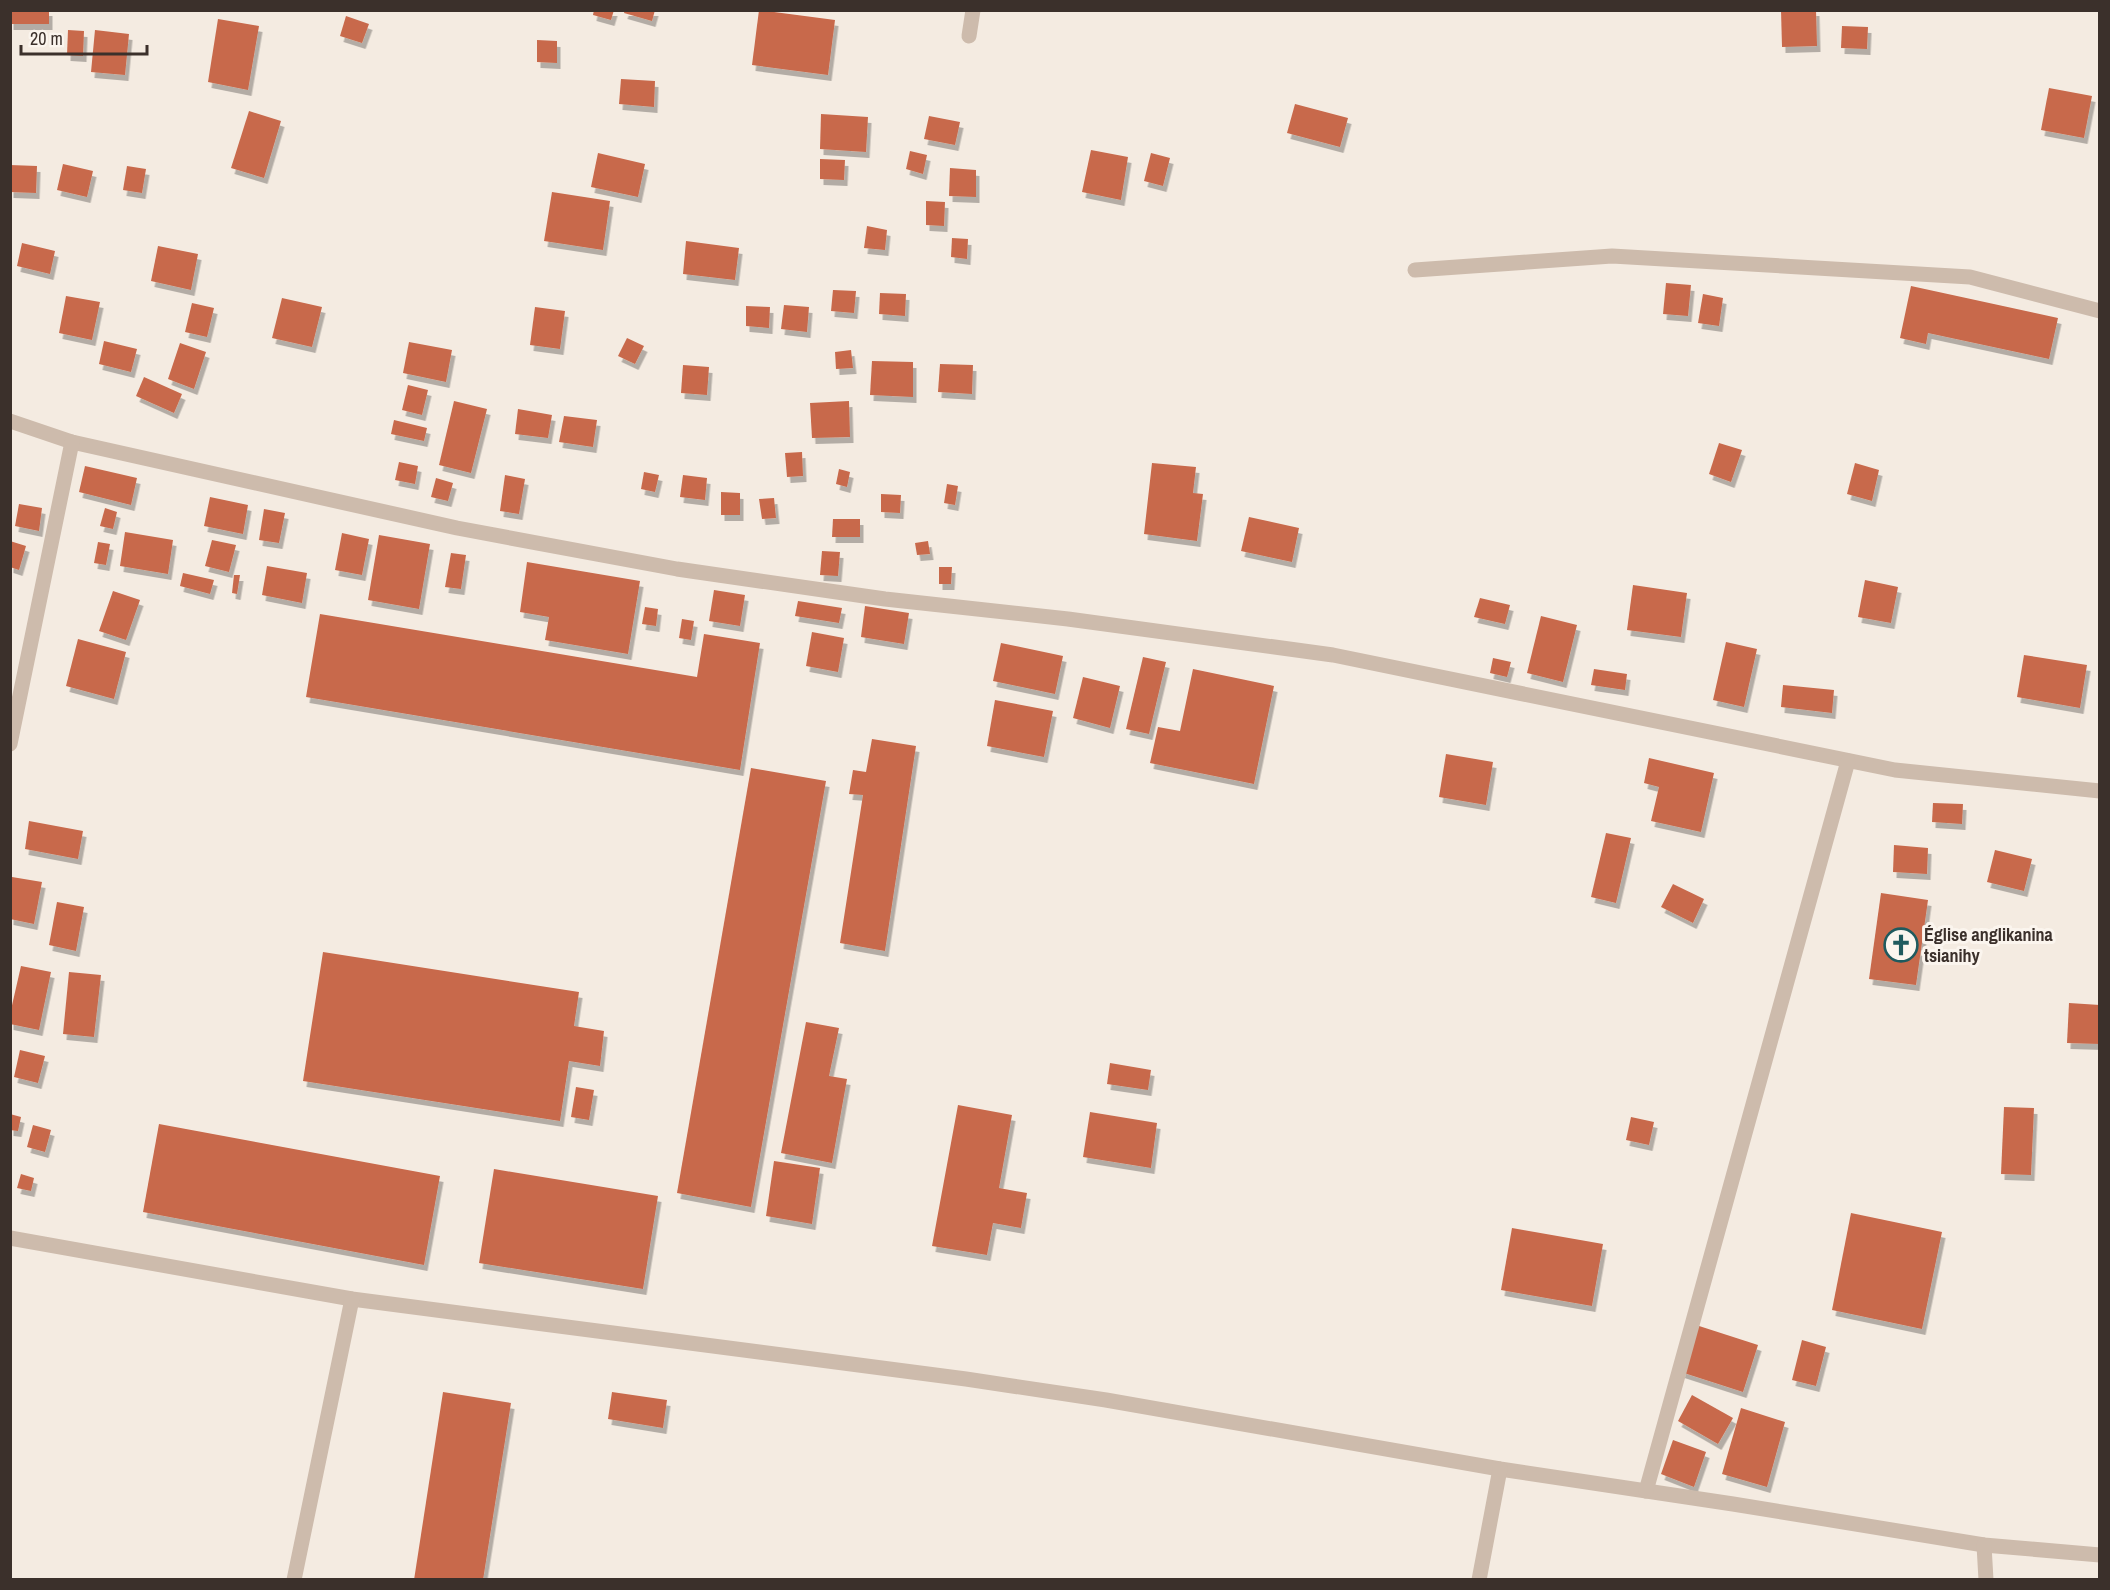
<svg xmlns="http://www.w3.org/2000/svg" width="2110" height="1590" font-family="'Archivo Narrow',sans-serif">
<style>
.building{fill:#c8694b;filter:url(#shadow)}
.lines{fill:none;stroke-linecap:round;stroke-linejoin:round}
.minor{stroke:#cdbbac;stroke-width:15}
.labels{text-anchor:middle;stroke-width:6;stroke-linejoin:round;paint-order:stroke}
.poi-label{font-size:18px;font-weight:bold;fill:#3b302b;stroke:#fbf5ee;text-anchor:start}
</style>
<defs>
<filter id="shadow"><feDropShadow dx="3.5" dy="6" stdDeviation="0" flood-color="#0004"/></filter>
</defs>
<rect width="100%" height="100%" fill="#f4ebe1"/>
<g class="building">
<rect x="10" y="10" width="39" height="14"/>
<path d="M594 10H614L611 20 593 15Z"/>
<path d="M625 10H655L652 21 624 13Z"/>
<path d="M759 10 835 20 828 75 752 65Z"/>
<path d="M1781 10H1816L1817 46 1782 47Z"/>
<path d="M346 16 369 24 362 43 340 36Z"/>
<path d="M218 19 259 26 248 90 208 82Z"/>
<path d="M1842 26 1868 27 1867 49 1841 48Z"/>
<path d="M68 30 84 31 83 56 67 55Z"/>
<path d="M95 30 129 34 125 75 91 72Z"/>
<path d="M537 40 557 41V63L537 62Z"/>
<path d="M621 79 655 81 654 107 619 104Z"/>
<path d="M2049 88 2092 96 2084 138 2041 130Z"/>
<path d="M1295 104 1348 118 1340 147 1287 133Z"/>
<path d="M249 111 281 121 264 178 231 168Z"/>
<path d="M821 114 868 117 866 152 820 149Z"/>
<path d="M929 116 960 122 955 145 924 139Z"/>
<path d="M1091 150 1128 157 1121 200 1082 192Z"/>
<path d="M910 151 927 155 923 174 906 169Z"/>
<path d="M598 153 645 164 638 197 591 187Z"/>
<path d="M1151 153 1170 158 1163 186 1144 181Z"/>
<path d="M820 159 845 160 844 180 820 179Z"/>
<path d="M63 164 93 171 87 197 57 190Z"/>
<path d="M10 165 37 166 36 193 10 192Z"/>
<path d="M127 166 146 169 142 193 123 190Z"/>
<path d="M950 168 976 170V197L949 196Z"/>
<path d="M552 192 610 201 603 250 544 241Z"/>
<path d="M926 201 945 202 944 226 926 225Z"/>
<path d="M867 226 887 230 885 250 864 248Z"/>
<path d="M952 238 968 239 967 259 951 257Z"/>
<path d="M686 241 739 248 735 280 683 274Z"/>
<path d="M22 243 55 251 50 274 17 266Z"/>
<path d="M158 246 198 254 191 290 151 281Z"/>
<path d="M1666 283 1691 285 1688 316 1663 314Z"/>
<path d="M1911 286 2058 318 2049 359 1928 333 1926 344 1900 338Z"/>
<path d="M833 290 856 291 854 313 831 311Z"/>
<path d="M880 293 906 294 905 316 879 314Z"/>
<path d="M1703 294 1723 298 1719 326 1698 323Z"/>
<path d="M66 296 100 302 92 340 59 333Z"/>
<path d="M282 298 322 307 312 347 272 338Z"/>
<path d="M192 303 214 308 207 337 185 332Z"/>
<path d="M784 305 809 307 807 332 781 329Z"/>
<path d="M746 306 770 307 769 328 746 326Z"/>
<path d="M535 307 565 311 560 349 530 345Z"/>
<path d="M627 338 644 346 635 364 618 356Z"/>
<path d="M104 341 137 349 131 372 99 364Z"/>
<path d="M409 342 452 350 446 382 403 373Z"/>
<path d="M180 343 206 352 194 389 168 379Z"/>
<path d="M851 350 853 368 836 369 835 352Z"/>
<path d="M872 361 913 362V397L870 395Z"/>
<path d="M940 364 973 365 972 394 938 392Z"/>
<path d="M683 365 709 367 707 395 681 393Z"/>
<path d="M144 377 182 394 174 413 136 396Z"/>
<path d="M408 385 428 390 422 415 402 410Z"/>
<path d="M454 401 487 409 471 473 439 465Z"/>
<path d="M849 401 850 437 812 438 810 403Z"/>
<path d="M518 409 552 415 548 438 515 434Z"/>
<path d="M564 416 597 420 593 447 559 442Z"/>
<path d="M394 420 427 428 424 441 391 434Z"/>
<path d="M1719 443 1742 450 1731 482 1709 474Z"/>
<path d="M802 452 803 476 787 477 785 453Z"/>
<path d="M399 462 418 466 415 484 395 480Z"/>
<path d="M1152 463 1196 467 1193 493 1203 494 1197 541 1144 534Z"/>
<path d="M1855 463 1879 470 1872 501 1847 494Z"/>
<path d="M85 466 137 478 131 505 79 492Z"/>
<path d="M839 469 850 472 847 487 836 484Z"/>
<path d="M644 472 659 475 655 492 641 489Z"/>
<path d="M505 475 525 479 519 514 500 511Z"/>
<path d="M683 475 707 478 705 500 680 497Z"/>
<path d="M436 478 453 483 448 501 431 497Z"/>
<path d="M947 484 958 486 955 505 944 503Z"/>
<path d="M721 492 740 493V515H721Z"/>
<path d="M881 494 901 495 900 513 881 512Z"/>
<path d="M210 497 248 505 243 534 204 526Z"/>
<path d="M774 498 776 518 762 519 759 499Z"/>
<path d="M19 504 42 508 39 531 15 526Z"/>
<path d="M105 508 117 512 113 529 100 526Z"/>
<path d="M264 509 285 513 279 543 259 540Z"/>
<path d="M1249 517 1299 528 1292 562 1241 551Z"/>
<path d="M833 519H860V537H832Z"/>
<path d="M125 532 173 540 168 574 120 566Z"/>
<path d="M342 533 369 539 362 575 335 570Z"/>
<path d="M379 535 430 544 419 609 368 600Z"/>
<path d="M212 540 236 545 229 572 205 566Z"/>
<path d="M10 541 26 546 19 570 10 567Z"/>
<path d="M928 541 930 554 917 555 915 543Z"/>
<path d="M98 542 110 544 106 565 94 563Z"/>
<path d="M822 551 840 552 838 576 820 575Z"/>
<path d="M451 553 466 555 461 589 445 587Z"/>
<path d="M527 562 640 581 628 654 545 640 549 617 520 612Z"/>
<path d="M267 566 307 573 302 603 262 595Z"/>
<path d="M939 567H952L951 584H939Z"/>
<path d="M183 573 214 580 210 594 180 586Z"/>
<path d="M234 575H240L237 594 232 593Z"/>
<path d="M1865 580 1898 587 1891 623 1858 617Z"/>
<path d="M1633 585 1687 593 1681 637 1627 630Z"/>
<path d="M714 590 745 595 740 626 709 621Z"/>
<path d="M113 591 140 600 126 640 99 631Z"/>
<path d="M1480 598 1510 605 1505 624 1474 617Z"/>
<path d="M798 601 842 608 839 623 795 616Z"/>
<path d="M865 606 909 613 904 644 861 637Z"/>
<path d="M645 607 658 609 656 626 642 624Z"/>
<path d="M320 614 697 677 704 634 760 643 740 770 306 697Z"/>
<path d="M1541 616 1577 625 1563 682 1527 673Z"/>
<path d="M682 619 694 621 691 640 679 638Z"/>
<path d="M812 632 844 638 838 672 806 666Z"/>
<path d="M78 639 126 652 114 699 66 686Z"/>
<path d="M1726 642 1757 649 1744 707 1713 700Z"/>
<path d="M1001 643 1063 656 1055 694 993 681Z"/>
<path d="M2024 655 2087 665 2080 708 2017 697Z"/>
<path d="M1143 657 1166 662 1149 734 1126 729Z"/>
<path d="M1493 658 1511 662 1507 677 1490 673Z"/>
<path d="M1193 669 1274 686 1254 784 1150 763 1158 727 1180 731Z"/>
<path d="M1594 669 1627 674 1625 690 1591 685Z"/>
<path d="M1083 677 1120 686 1110 728 1073 718Z"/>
<path d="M1783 685 1834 690 1832 713 1781 707Z"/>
<path d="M995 700 1053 711 1044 757 987 746Z"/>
<path d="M872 739 916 746 885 951 840 943 863 795 849 794 853 770 866 772Z"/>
<path d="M1446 754 1493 762 1486 805 1439 797Z"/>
<path d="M1649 758 1714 773 1701 832 1651 821 1659 787 1644 783Z"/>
<path d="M751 768 826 781 751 1207 677 1193Z"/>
<path d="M1933 803 1963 804 1962 824 1932 822Z"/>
<path d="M29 821 83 831 78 859 25 849Z"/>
<path d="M1606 833 1631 838 1616 903 1591 897Z"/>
<path d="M1894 845 1928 848 1927 874 1893 872Z"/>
<path d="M1995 850 2032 859 2024 891 1987 882Z"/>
<path d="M12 877 42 882 34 924 10 919Z"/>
<path d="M1673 884 1704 899 1693 923 1661 907Z"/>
<path d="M1881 893 1928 900 1916 985 1869 979Z"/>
<path d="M57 902 84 907 76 951 49 945Z"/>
<path d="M323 952 579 992 574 1026 604 1031 600 1066 569 1061 560 1121 303 1081Z"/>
<path d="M21 966 51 972 39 1030 10 1024V1014Z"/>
<path d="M69 972 101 975 94 1037 63 1034Z"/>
<path d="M2069 1003 2100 1005V1044L2067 1043Z"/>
<path d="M806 1022 839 1028 829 1076 847 1079 832 1163 781 1153Z"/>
<path d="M20 1050 45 1056 38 1083 14 1077Z"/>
<path d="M1110 1063 1151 1070 1148 1090 1107 1084Z"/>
<path d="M576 1087 594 1090 589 1120 571 1117Z"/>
<path d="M958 1105 1012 1115 999 1188 1027 1193 1021 1228 993 1223 987 1255 932 1246Z"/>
<path d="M2004 1107 2034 1108 2031 1175 2001 1174Z"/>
<path d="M1090 1112 1157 1123 1151 1168 1083 1157Z"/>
<path d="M10 1114 21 1117 18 1131 10 1130Z"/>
<path d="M1631 1117 1654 1122 1649 1145 1626 1140Z"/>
<path d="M159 1124 440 1176 424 1265 143 1212Z"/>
<path d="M33 1125 51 1130 45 1152 27 1147Z"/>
<path d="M774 1161 820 1168 812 1224 766 1216Z"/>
<path d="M494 1169 658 1196 643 1289 479 1263Z"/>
<path d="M21 1174 34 1178 31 1191 17 1188Z"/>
<path d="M1851 1213 1942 1232 1922 1329 1832 1310Z"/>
<path d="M1512 1228 1603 1244 1592 1306 1501 1290Z"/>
<path d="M1696 1325 1758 1345 1743 1392 1681 1372Z"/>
<path d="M1802 1340 1826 1347 1816 1386 1792 1380Z"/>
<path d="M443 1392 511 1403 483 1580H414Z"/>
<path d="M612 1392 667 1400 663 1428 608 1419Z"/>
<path d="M1692 1395 1733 1418 1718 1444 1678 1421Z"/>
<path d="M1741 1408 1785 1422 1767 1487 1722 1474Z"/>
<path d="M1673 1440 1706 1452 1694 1487 1661 1474Z"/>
</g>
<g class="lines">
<g class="minor">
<path d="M969 36 973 10"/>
<path d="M1415 270 1612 256 1970 277 2100 311"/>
<path d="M10 421 72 442 457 528 677 569 885 599 1068 619 1333 655 1895 770 2100 791"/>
<path d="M10 744 72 442"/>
<path d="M10 1238 352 1299 966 1379 1106 1400 1500 1469 1733 1504 1984 1545 2100 1555"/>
<path d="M1646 1491 1848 761"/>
<path d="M1984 1545 1986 1580"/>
<path d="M294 1580 352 1299"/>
<path d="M1479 1580 1500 1469"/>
</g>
</g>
<defs>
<symbol id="church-ring" viewBox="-11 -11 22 22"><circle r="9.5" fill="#fbf5ee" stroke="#1f5a5e" stroke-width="1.5"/><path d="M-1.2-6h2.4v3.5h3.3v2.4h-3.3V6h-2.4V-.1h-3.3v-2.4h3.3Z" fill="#1f5a5e"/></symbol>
</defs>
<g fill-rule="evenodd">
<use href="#church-ring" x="1882" y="926" width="38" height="38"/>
</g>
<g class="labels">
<g class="poi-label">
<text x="1924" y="941">Église anglikanina<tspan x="1924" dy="21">tsianihy</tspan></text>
</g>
</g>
<rect width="2110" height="1590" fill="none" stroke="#3b302b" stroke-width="24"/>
<path d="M21 45v9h126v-9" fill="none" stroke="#3b302b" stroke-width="3"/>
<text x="30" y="45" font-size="18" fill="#3b302b" stroke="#fbf5ee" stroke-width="4.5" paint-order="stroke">20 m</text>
</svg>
